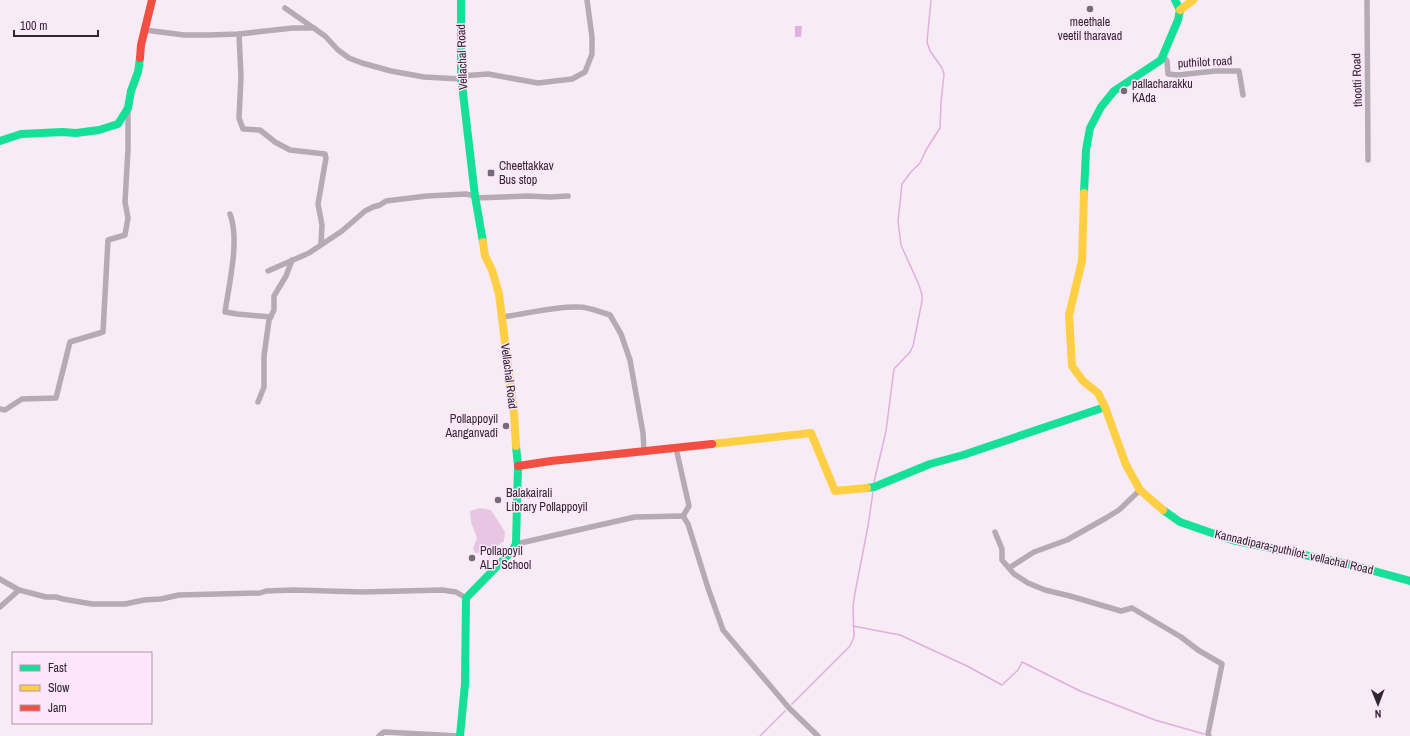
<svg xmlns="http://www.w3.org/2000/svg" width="1410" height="736" font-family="'Archivo Narrow',sans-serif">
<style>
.green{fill:#e7c6e4}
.water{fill:#e1aede}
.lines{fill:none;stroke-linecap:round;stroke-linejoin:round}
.stream{stroke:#e1aede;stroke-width:1.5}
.street{stroke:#b6aab5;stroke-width:5.5}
.fast{stroke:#16e098;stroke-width:8}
.slow{stroke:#ffcf43;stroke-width:8}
.jam{stroke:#f24e42;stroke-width:8}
.poi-dot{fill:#756c75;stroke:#fde5fb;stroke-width:1.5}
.labels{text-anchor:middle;stroke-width:3;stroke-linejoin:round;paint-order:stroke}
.poi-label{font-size:12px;fill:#2f272f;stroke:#fde5fb;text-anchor:start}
.street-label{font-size:12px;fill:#2f272f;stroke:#fde5fb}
</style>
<rect width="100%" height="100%" fill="#f7ebf6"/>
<path class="green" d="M480 508 491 510 505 532 504 541 489 552 475 553 473 548 477 538 471 522 470 511Z"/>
<path class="water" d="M795 26H802L801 37H795Z"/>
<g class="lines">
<g class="stream">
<path d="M874 482 886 431 894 369 910 352 913 346 922 301V295L919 285 901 245 898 221 902 184 910 173 920 163 926 150 940 128 941 103 944 74 942 68 930 51 927 42 931 0"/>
<path d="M853 626 900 635 967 666 1002 685 1018 670 1022 662 1080 691 1155 720 1204 734"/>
<path d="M792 704 850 646 854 637 853 606 855 593 868 526 873 492"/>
<path d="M760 736 785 711"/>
</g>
<g class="street">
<path d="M1367 0 1368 160"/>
<path d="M285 8 325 36 338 50 349 58 362 63 391 71 424 77 461 79"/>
<path d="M145 30 184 35H209L239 34 293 28H314"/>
<path d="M239 34 241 77 239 118 243 129 260 130 275 142 290 150 325 154 326 158 318 204 322 225 321 244"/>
<path d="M1163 56 1167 61 1168 74 1178 75 1215 71H1239L1243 95"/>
<path d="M461 76 488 74 538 83 572 79 585 72 592 54V37L587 0"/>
<path d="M475 198 528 196 550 197 568 196"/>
<path d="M230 214C240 240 229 284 225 312L237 314 271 317"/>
<path d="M268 271 309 253 342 231 365 211 373 207 380 205 386 201 427 196 466 194 475 196"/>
<path d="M502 317C527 314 553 306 579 307 589 307 600 312 610 315L621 334 630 360 643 433 644 451"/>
<path d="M258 402 264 387V356L269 320 274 310V296L286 276 292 260"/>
<path d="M0 409 5 410 22 399 56 398 70 342 103 332 108 240 125 235 128 218 125 202 128 149V108"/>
<path d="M676 448 689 506 683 516"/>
<path d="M995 532 1002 549V560L1014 574 1028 583 1045 590 1070 596 1121 611 1132 608 1181 637 1198 650 1222 664 1208 734 1209 736"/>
<path d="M516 544 635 517 683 516 688 524 708 588 723 630 789 708 818 736"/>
<path d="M1009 568 1034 552 1067 540 1106 518 1119 510 1140 490"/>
<path d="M0 579 3 581 19 590 46 597H56L63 599 92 604H125L144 600 161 599 179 595 260 593 266 591 294 590 362 592 442 590 456 592 466 598"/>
<path d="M0 607 19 590"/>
<path d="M379 736 384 732 459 736"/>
</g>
<g class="fast">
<path d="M461 0V76L475 196 483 242"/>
<path d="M0 141 21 134 62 132 76 133 99 130 118 124 128 108 131 91 138 72 140 58"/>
<path d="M1084 193 1086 150 1090 128 1101 107 1114 91 1161 60 1178 20 1180 10 1175 0"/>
<path d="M867 488 874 487 930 464 963 455 1105 407"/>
<path d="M1163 510 1180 522 1232 540 1352 565 1410 581"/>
<path d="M460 736 465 684 466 598 512 551 516 544 518 466 516 446"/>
</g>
<g class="slow">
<path d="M1180 10 1193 0"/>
<path d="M1084 193 1082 261 1069 315 1072 366 1083 381 1098 393 1105 407 1126 465 1140 490 1163 510"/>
<path d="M483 242 485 256 492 270 499 294 514 414 516 446"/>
<path d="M712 444 811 433 835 491 867 488"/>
</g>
<g class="jam">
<path d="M140 58 141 45 152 0"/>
<path d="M518 466 551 461 712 444"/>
</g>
</g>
<g class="poi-dot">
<circle cx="1090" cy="9" r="4"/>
<circle cx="1124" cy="91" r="4"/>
<rect x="487" y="169" width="8" height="8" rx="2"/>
<circle cx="506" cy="426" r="4"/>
<circle cx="498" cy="500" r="4"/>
<circle cx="472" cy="558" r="4"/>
</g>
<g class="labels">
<g class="poi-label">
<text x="1090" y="26" text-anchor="middle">meethale<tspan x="1090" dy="14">veetil tharavad</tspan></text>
<text x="1132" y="88">pallacharakku<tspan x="1132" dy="14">KAda</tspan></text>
<text x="499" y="170">Cheettakkav<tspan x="499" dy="14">Bus stop</tspan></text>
<text x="498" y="423" text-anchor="end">Pollappoyil<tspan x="498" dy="14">Aanganvadi</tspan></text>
<text x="506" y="497">Balakairali<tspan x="506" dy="14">Library Pollappoyil</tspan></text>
<text x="480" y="555">Pollapoyil<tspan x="480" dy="14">ALP School</tspan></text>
</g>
<g class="street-label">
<text transform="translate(462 57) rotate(-92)" y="4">Vellachal Road</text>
<text transform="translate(1205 62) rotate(-3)" y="4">puthilot road</text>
<text transform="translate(1357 80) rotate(-92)" y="4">thootti Road</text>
<text transform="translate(509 376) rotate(83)" y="4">Vellachal Road</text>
<text transform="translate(1294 552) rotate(13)" y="4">Kannadipara-puthilot- vellachal Road</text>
</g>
</g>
<rect x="12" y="652" width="140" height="72" fill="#fde5fb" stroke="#ab99a9"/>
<rect x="20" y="665" width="20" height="6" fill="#16e098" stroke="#ab99a9"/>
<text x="48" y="672" font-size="12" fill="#2f272f">Fast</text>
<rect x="20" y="685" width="20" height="6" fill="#ffcf43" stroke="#ab99a9"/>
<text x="48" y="692" font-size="12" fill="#2f272f">Slow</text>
<rect x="20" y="705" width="20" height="6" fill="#f24e42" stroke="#ab99a9"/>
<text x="48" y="712" font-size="12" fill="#2f272f">Jam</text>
<g transform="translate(1378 704) rotate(179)" stroke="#fde5fb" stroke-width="3" paint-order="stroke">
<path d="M0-3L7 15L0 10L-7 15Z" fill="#2f272f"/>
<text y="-6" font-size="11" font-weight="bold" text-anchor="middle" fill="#2f272f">N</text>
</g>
<path d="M14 30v6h84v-6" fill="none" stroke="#2f272f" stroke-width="2"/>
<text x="20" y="30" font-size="12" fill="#2f272f" stroke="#fde5fb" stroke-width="3" paint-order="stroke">100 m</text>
</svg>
